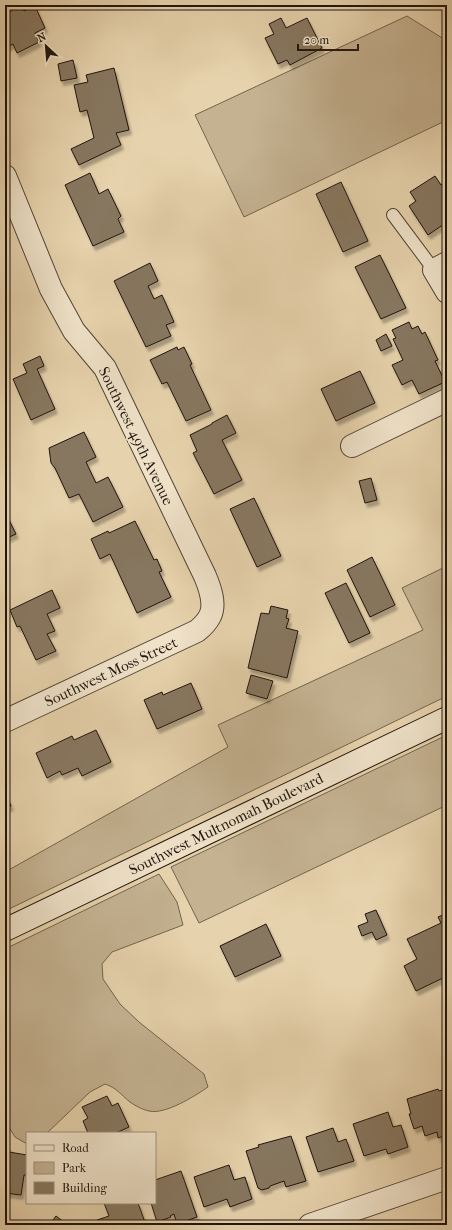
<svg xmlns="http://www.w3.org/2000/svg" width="452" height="1230" font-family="'IM FELL French Canon',serif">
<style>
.green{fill:#c4b291;stroke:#72644f}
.building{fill:#877760;stroke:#20150d;filter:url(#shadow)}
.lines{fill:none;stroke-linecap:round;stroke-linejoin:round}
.lane-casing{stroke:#524435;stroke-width:14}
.street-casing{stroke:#524435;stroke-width:24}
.secondary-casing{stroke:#20150d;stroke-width:24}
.lane{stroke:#efe2c9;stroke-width:12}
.street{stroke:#efe2c9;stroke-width:22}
.secondary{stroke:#efe2c9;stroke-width:22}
.labels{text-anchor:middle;stroke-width:3.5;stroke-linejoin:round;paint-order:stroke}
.street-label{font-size:15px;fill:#20150d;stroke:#efe2c9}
</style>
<defs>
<filter id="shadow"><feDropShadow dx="2.5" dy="4.5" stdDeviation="1" flood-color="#0004"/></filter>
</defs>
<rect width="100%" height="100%" fill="#e6d2ac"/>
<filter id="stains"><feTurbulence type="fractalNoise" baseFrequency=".005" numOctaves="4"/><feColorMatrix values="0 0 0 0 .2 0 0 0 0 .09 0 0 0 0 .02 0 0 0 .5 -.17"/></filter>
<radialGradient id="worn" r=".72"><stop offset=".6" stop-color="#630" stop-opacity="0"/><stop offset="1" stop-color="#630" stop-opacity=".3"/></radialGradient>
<g class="green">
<path d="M407 16 447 41V120L244 217 195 115Z"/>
<path d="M447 566V696L5 911V872L228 747 218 725 423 630 402 588Z"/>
<path d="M447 735V805L199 923 171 867Z"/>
<path d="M159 874 177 902 183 925 112 952 102 964 103 979 120 1004 139 1022 204 1074 208 1087C195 1096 165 1115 149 1111 143 1110 134 1105 130 1102 120 1094 117 1088 105 1084L90 1092 47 1133H27V1144L15 1137 5 1121V949Z"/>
</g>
<g class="building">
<path d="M21 6 24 11 35 6 45 28 35 33 39 42 17 53 13 44 5 48V14Z"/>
<path d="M281 18 286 28 307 18 322 48 290 65 287 60 278 64 265 38 274 34 269 24Z"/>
<path d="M73 60 77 78 61 81 58 64Z"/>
<path d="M114 68 129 130 116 133 121 145 79 165 71 149 94 138 87 110 80 112 74 85 88 82 86 75Z"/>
<path d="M90 173 99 194 108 189 121 216 118 219 124 232 93 246 65 185Z"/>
<path d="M435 176 441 185 447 181V222L428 235 409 206 416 201 410 192Z"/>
<path d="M341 182 368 241 343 252 316 194Z"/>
<path d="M380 255 406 308 381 319 355 267Z"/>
<path d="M150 263 158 281 148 286 154 299 162 295 174 322 166 325 171 336 146 347 114 281Z"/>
<path d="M409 322 412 329 418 326 422 334 425 332 438 360 435 361 445 382 419 394 412 380 402 385 392 365 403 360 393 339 396 338 392 330Z"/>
<path d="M386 334 392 346 381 351 376 340Z"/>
<path d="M177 347 178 350 184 347 192 364 190 365 211 410 186 421 167 382 162 384 150 360Z"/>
<path d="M40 356 44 366 37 369 55 409 31 420 13 379 27 373 23 364Z"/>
<path d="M360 371 375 403 336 421 321 389Z"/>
<path d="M227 415 236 433 222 440 242 480 214 494 193 453 197 451 190 435 212 424V423Z"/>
<path d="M84 432 96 457 86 462 96 483 108 477 123 507 93 522 79 494 69 498 55 468 51 463 49 448Z"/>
<path d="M371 478 377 500 365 503 359 481Z"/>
<path d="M254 498 281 556 257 567 230 509Z"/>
<path d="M5 512 16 534 5 539Z"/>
<path d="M135 521 154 560 157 559 162 571 159 572 171 597 137 613 110 554 100 559 91 539 108 531 109 533Z"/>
<path d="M372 557 395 605 370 617 347 570Z"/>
<path d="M346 583 370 633 349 643 325 593Z"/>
<path d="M52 590 60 608 47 614 55 631 47 634 56 651 36 660 20 626 17 627 10 610Z"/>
<path d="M271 606 288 610 286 618 289 619 286 628 298 631 287 678 248 668 261 613 269 614Z"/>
<path d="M251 675 273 681 267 699 246 693Z"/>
<path d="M191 683 202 709 157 729 144 700 162 692 163 695Z"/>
<path d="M96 730 111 762 82 776 78 768 62 775 60 771 47 778 36 753 72 736 74 740Z"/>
<path d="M5 793 11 806 5 808Z"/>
<path d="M376 910 387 935 376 940 372 932 362 936 358 926 368 922 365 914Z"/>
<path d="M447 913V976L416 991 404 966 417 959 407 939 441 923 438 917Z"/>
<path d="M266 924 281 956 235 977 220 946Z"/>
<path d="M438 1089 439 1091 445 1089 447 1096V1135L438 1138 437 1132 425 1136 422 1126 414 1129 409 1114H411L407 1099Z"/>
<path d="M107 1096 112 1106 118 1103 129 1127 116 1133H88L83 1121 88 1118 82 1107Z"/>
<path d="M388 1112 393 1127 401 1125 408 1147 388 1154 386 1149 364 1156 353 1124Z"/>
<path d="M333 1128 338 1142 346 1139 354 1161 318 1172 306 1137Z"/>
<path d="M291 1136 306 1181 286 1187 284 1181 270 1186 269 1188 262 1190 258 1188 246 1151 259 1147 258 1145Z"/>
<path d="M5 1146 9 1147V1152L27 1155V1175H24L21 1195 5 1193Z"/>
<path d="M229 1165 234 1180 245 1177 252 1199 230 1207 227 1199 204 1207 194 1177Z"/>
<path d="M181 1171 197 1217 177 1224 174 1214 170 1216 171 1217 157 1222 151 1203H155V1180Z"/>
<path d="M104 1203H138L146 1225H99L97 1220 109 1216Z"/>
<path d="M56 1216 68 1225H45L50 1224Z"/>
</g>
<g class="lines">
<defs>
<path id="lane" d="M393 215 434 270"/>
<g id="street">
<path d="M5 176 51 289 74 331 105 368 205 576C210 588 216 604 210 616 207 622 202 627 197 631L5 721"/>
<path d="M447 263 434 270 447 292"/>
<path d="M352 446 447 400"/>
<path d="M310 1225 447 1178"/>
</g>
<path id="secondary" d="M5 930 447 718"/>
</defs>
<use href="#lane" class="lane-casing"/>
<use href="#street" class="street-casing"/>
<use href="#secondary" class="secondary-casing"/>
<use href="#lane" class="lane"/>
<use href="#street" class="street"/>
<use href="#secondary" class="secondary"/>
</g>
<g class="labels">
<g class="street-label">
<text transform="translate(136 436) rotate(64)" y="5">Southwest 49th Avenue</text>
<text transform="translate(111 672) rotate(-25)" y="5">Southwest Moss Street</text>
<text transform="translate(226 824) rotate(-26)" y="5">Southwest Multnomah Boulevard</text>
</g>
</g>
<rect width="452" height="1230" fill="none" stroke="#e6d2ac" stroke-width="20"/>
<rect x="6" y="6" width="440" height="1218" fill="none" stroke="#20150d" stroke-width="2"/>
<rect x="10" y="10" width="432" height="1210" fill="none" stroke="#20150d"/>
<rect x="26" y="1132" width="130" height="72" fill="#efe2c9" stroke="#9c907e"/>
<rect x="34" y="1145" width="20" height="6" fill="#efe2c9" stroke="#9c907e"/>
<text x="62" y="1152" font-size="12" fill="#20150d">Road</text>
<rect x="34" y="1162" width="20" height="12" fill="#c4b291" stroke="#9c907e"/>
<text x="62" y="1172" font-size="12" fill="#20150d">Park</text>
<rect x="34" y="1182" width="20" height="12" fill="#877760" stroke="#9c907e"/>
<text x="62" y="1192" font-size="12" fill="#20150d">Building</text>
<g transform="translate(46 46) rotate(334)" stroke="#efe2c9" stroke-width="3" paint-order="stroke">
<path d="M0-3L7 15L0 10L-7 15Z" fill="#20150d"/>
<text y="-6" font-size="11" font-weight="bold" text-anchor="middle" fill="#20150d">N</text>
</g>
<path d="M298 44v6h60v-6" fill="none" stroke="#20150d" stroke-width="2"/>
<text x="304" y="44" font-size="12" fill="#20150d" stroke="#efe2c9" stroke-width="3" paint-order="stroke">20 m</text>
<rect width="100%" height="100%" filter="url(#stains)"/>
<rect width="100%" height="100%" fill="url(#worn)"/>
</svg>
